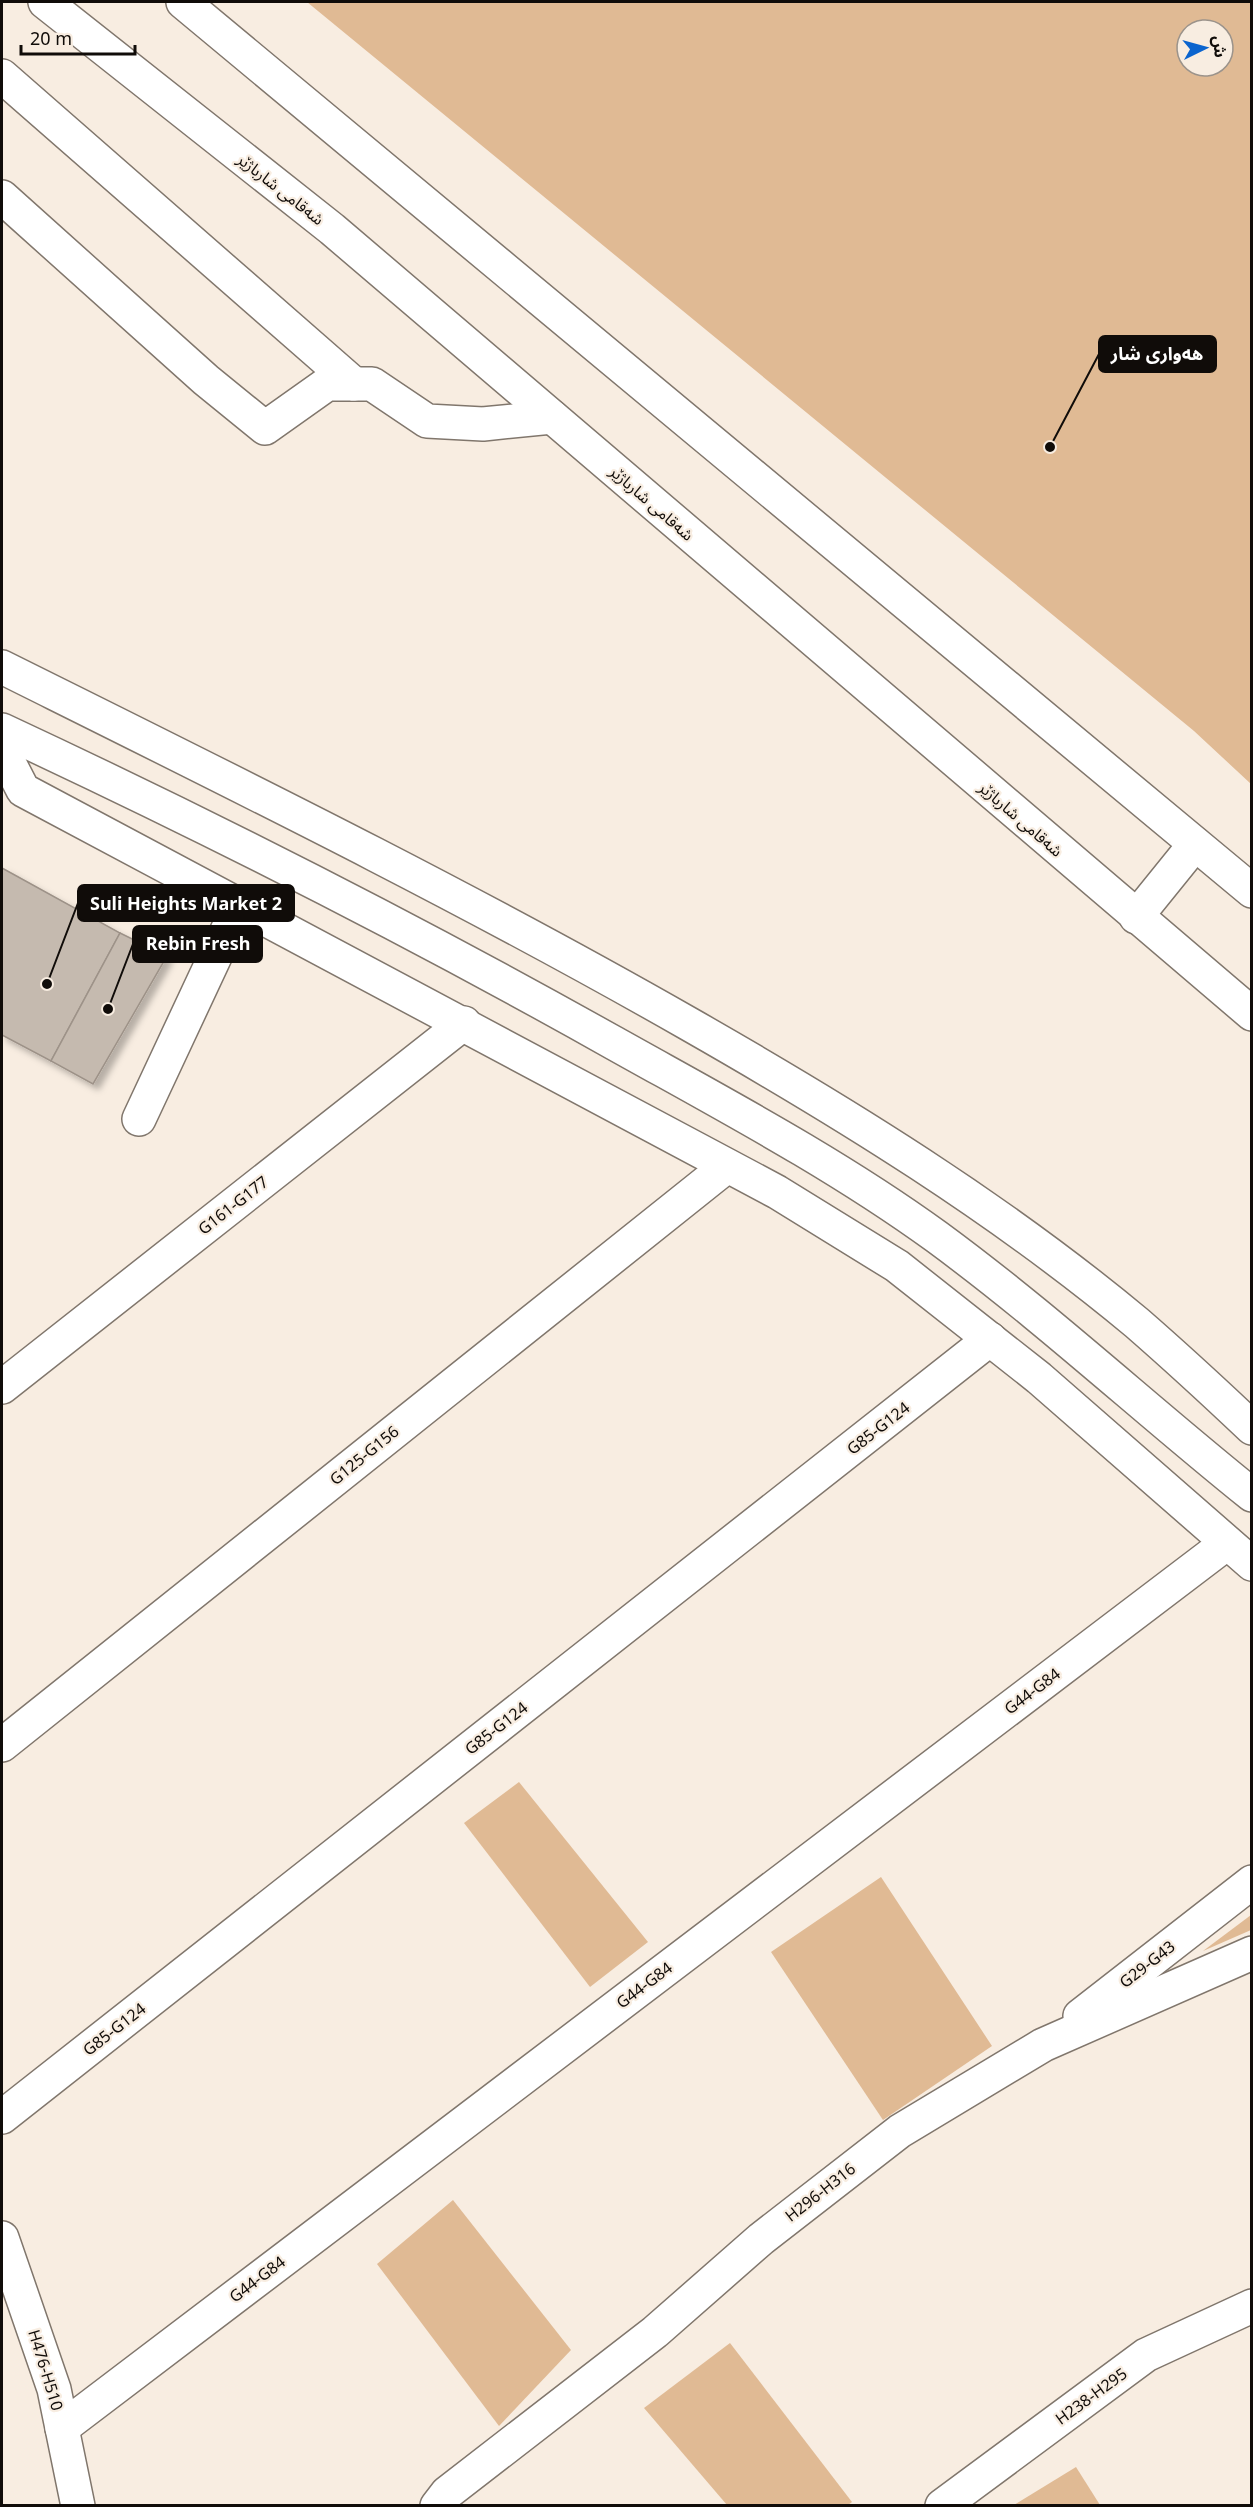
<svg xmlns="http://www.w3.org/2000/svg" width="1253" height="2507" font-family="'Noto Sans','Noto Sans Arabic',sans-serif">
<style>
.green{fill:#e0ba94;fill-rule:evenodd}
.building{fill:#c5baaf;stroke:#9d9288;stroke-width:1.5;filter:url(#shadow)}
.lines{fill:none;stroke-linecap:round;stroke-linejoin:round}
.minor-casing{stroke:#80766c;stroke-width:36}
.major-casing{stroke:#80766c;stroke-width:36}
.minor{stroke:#fff;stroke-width:33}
.major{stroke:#fff;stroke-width:33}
.labels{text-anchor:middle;stroke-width:4.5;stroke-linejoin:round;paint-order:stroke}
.street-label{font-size:16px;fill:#100c09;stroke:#f8ede1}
.leader{fill:none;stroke:#100c09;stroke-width:2}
.callout-dot{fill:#100c09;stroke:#f8ede1;stroke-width:2}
.callout{fill:#100c09;stroke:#100c09;stroke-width:2}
.callout-label{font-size:18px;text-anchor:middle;font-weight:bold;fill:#fff}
</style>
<defs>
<filter id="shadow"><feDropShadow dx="5.5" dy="5.5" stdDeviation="3" flood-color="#0004"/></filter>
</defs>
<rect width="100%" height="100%" fill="#f8ede1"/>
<g class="green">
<path d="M307 2H1251V784L1194 731ZM1187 30H1223V66H1187Z"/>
<path d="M519 1782 648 1942 590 1987 464 1823Z"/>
<path d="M881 1877 992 2046 883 2120 771 1952Z"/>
<path d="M1251 1915V1930L1203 1951Z"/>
<path d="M453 2200 571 2350 499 2426 377 2264Z"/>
<path d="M730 2343 852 2502 848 2505H727L644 2408Z"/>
<path d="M1076 2467 1100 2505H1014Z"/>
</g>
<g class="building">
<path d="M2 868 120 933 51 1061 2 1035Z"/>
<path d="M120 933 167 956 93 1084 51 1061Z"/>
</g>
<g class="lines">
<defs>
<g id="minor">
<path d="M2 76 354 384"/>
<path d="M2 197 206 380 265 428 327 384H372L427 421 483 424 552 417"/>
<path d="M2 667C233 782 465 896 689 1024 845 1113 999 1208 1137 1323 1176 1357 1214 1392 1252 1428"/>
<path d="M2 730C210 827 413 930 614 1043 723 1104 835 1163 937 1237 1046 1317 1146 1410 1252 1495"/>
<path d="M2 749 23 790 777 1192 897 1266 1039 1378 1252 1564"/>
<path d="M139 1119 240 903"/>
<path d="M2 1387 464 1023"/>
<path d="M2 1745 727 1166"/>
<path d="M1080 2016 1252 1882"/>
<path d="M2 2117 990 1339"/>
<path d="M2 2238 54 2389 78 2506"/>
<path d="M62 2428 1227 1543"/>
<path d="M437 2506 447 2493 655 2332 761 2239 900 2131 1043 2045 1252 1953"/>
<path d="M942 2506 1146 2355 1252 2306"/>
</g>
<g id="major">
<path d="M45 2 332 229 1252 1014"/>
<path d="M183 2 1252 891"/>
<path d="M1136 917 1195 844"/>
</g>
</defs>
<use href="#minor" class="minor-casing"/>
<use href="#major" class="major-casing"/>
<use href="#minor" class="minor"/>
<use href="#major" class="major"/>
</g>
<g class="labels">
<g class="street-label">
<text transform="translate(281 189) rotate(38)" y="6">شەقامی شارباژێر</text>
<text transform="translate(652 503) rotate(41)" y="6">شەقامی شارباژێر</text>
<text transform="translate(1021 819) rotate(41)" y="6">شەقامی شارباژێر</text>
<text transform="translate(233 1205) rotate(-38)" y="6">G161-G177</text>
<text transform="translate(878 1428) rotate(-38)" y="6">G85-G124</text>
<text transform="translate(364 1455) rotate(-39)" y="6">G125-G156</text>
<text transform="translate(1032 1691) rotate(-37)" y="6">G44-G84</text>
<text transform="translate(496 1728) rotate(-38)" y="6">G85-G124</text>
<text transform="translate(1147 1964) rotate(-38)" y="6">G29-G43</text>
<text transform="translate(644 1985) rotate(-37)" y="6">G44-G84</text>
<text transform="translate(114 2029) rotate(-38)" y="6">G85-G124</text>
<text transform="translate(820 2192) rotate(-38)" y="6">H296-H316</text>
<text transform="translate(257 2279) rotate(-37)" y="6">G44-G84</text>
<text transform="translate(46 2370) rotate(73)" y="6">H476-H510</text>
<text transform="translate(1091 2396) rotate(-36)" y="6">H238-H295</text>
</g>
</g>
<path class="leader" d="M1050 447L1099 354M47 984L78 903M108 1009L133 944"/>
<g class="callout-dot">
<circle cx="1050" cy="447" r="6"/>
<circle cx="47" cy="984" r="6"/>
<circle cx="108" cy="1009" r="6"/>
</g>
<g class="callout">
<rect x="1099" y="336" width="117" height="36" rx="6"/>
<rect x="78" y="885" width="216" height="36" rx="6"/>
<rect x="133" y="926" width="129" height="36" rx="6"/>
</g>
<g class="callout-label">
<text x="1157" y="360">هەواری شار</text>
<text x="186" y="910">Suli Heights Market 2</text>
<text x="198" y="950">Rebin Fresh</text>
</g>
<rect width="1253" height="2507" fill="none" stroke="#100c09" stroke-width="6"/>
<g transform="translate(1205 48) rotate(85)"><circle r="28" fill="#f8ede1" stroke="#9b938b" stroke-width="1.5"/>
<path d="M0-4.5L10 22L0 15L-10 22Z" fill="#0b64ce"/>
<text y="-9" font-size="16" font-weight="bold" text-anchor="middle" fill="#100c09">ش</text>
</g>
<path d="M21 45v9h114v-9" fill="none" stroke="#100c09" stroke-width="3"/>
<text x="30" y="45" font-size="18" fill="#100c09" stroke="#f8ede1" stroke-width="4.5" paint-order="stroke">20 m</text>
</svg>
